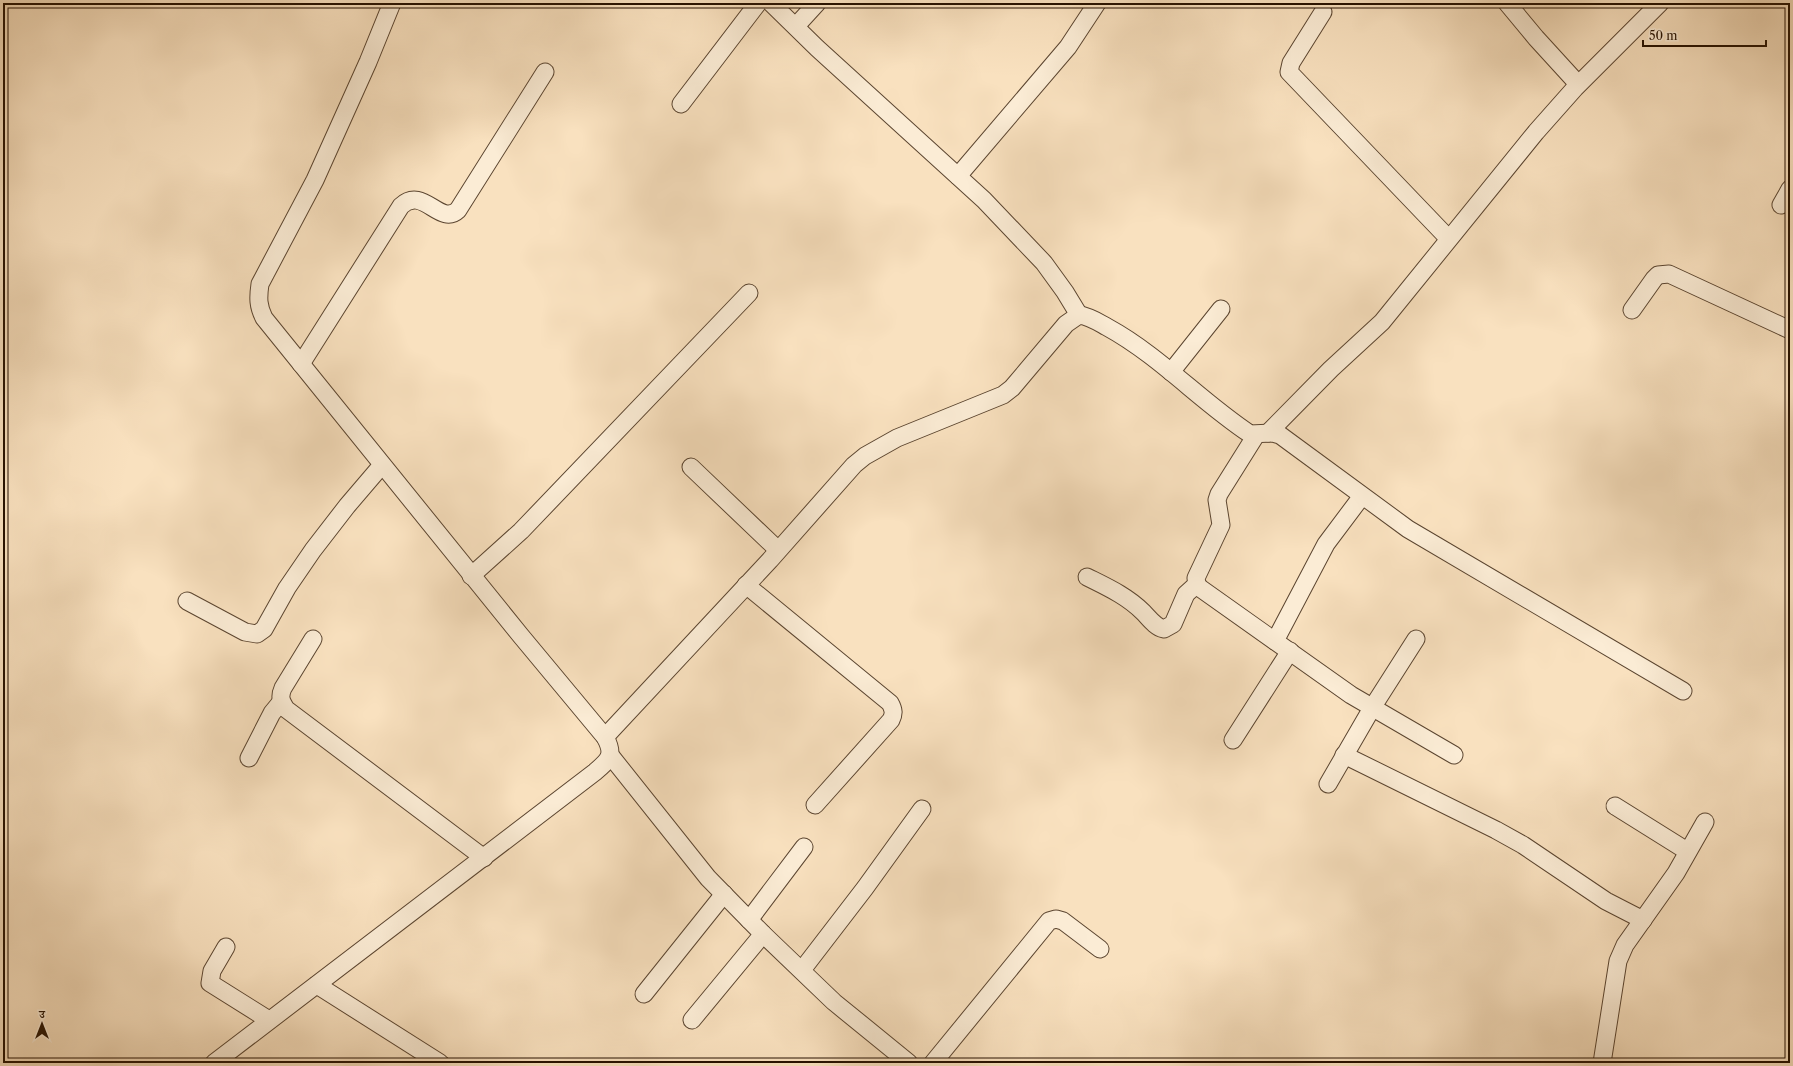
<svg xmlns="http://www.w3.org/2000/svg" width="1793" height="1066" font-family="'Libre Caslon Text','Noto Serif Devanagari',serif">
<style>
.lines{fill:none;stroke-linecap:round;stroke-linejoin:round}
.minor-casing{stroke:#5b4530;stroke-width:19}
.minor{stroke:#fbecd5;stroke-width:17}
</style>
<rect width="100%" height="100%" fill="#f9e1bf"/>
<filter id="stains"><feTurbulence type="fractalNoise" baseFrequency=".005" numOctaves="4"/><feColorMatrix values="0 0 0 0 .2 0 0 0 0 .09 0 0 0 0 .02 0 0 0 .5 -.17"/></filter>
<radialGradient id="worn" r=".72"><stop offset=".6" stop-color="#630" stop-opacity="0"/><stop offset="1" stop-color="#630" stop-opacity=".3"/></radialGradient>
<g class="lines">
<defs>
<g id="minor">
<path d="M771 3 817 48 984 200 1044 263 1065 292 1079 315"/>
<path d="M1507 3 1536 38 1578 84"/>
<path d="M1323 12 1291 63 1289 72 1448 238"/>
<path d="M796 26 817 3"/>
<path d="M681 104 758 3"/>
<path d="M958 176 1068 47 1097 3"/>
<path d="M1781 205 1790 189"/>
<path d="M1632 310 1654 279 1658 275 1669 274 1790 330"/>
<path d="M301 364 401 206C423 185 440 227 458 210L545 72"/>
<path d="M1171 372 1221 309"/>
<path d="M1268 433 1331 369 1382 322 1536 132 1575 88 1660 3"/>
<path d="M1256 435 1219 494 1217 500 1221 525 1196 578 1197 584 1200 588 1351 695 1454 755"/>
<path d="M691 467 778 550"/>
<path d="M471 576 521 531 749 293"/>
<path d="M1087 577C1107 587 1127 596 1143 612 1149 618 1155 627 1164 629L1173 624 1186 594 1197 584"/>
<path d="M746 585 890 703C894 710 894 714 891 720L815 805"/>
<path d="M187 601 245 632 257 634 264 629 287 588 313 550 347 506 382 465"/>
<path d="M313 639 283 688C279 697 281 701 286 709L484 858"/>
<path d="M1275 641 1326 544 1362 496"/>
<path d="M605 737 770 560 854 465 865 456 897 438 1003 395 1012 388 1066 324 1079 315C1089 316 1098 322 1107 327 1160 356 1200 401 1250 434L1273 433 1280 435 1408 529 1683 691"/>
<path d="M1233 740 1290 651"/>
<path d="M610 755 708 878 763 934 834 1002 909 1063"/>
<path d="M1344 755 1496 830 1523 845 1606 901 1643 920"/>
<path d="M249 758 272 713 281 702"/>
<path d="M1328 784 1372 708 1416 639"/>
<path d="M1615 806 1687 851"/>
<path d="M749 920 804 847"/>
<path d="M226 947 212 971 210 983 269 1020"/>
<path d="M802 970 865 888 922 809"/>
<path d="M317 985 440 1063"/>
<path d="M644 994 724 894"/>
<path d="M692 1020 763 934"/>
<path d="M214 1063 595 772C609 760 615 755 605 737L521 636 264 318C258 306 258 298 260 284L315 180 368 62 392 3"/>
<path d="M933 1063 1049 921 1056 919 1063 921 1100 949"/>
<path d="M1602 1063 1618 961 1625 945 1676 873 1705 822"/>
</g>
</defs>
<use href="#minor" class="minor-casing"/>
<use href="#minor" class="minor"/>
</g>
<rect width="1793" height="1066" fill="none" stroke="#f9e1bf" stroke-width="16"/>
<rect x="4" y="4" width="1785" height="1058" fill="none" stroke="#261100" stroke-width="2"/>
<rect x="8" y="8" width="1777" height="1050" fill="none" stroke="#261100"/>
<g transform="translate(42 1024)" stroke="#fbecd5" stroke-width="3" paint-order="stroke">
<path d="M0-3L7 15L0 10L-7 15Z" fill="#261100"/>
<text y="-6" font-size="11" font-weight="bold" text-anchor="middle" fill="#261100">उ</text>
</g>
<path d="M1643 40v6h123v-6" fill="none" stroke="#261100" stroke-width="2"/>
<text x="1649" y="40" font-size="12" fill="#261100" stroke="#fbecd5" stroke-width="3" paint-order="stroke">50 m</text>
<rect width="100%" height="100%" filter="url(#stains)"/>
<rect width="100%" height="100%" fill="url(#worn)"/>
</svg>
